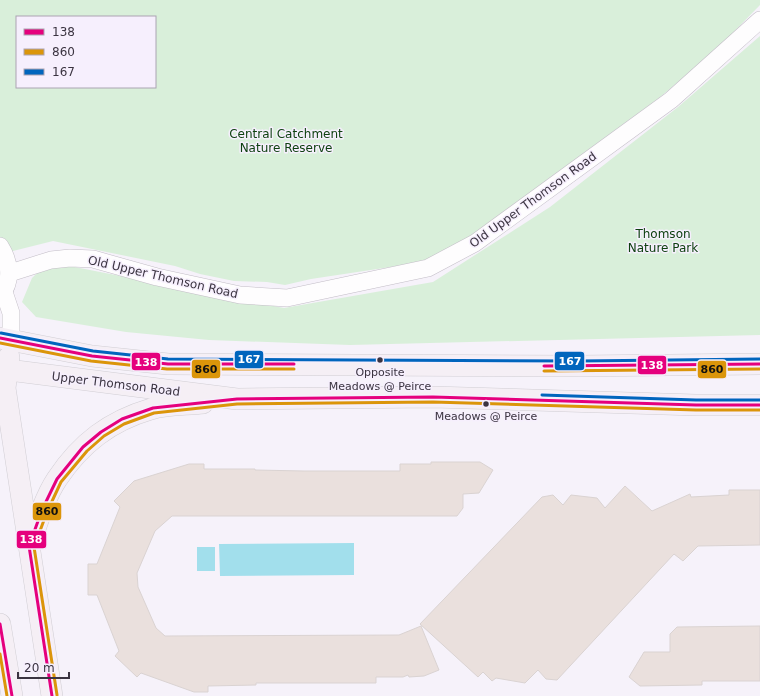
<svg xmlns="http://www.w3.org/2000/svg" width="760" height="696" font-family="'DejaVu Sans',sans-serif">
<style>
.green{fill:#d9efda;fill-rule:evenodd}
.water{fill:#a2dfec}
.building{fill:#eae0dd;stroke:#dad3d2}
.lines{fill:none;stroke-linecap:round;stroke-linejoin:round}
.minor-casing{stroke:#c3bec7;stroke-width:18}
.major-casing{stroke:#d1ced4;stroke-width:22}
.minor{stroke:#fefdfe;stroke-width:17}
.major{stroke:#f5eff5;stroke-width:21}
.bus-1-casing{stroke:#f6effd;stroke-width:6}
.bus-2-casing{stroke:#f6effd;stroke-width:6}
.bus-3-casing{stroke:#f6effd;stroke-width:6}
.bus-1{stroke:#e5007d;stroke-width:3}
.bus-2{stroke:#db950a;stroke-width:3}
.bus-3{stroke:#0065bd;stroke-width:3}
.bus-dot{fill:#3b3441;stroke:#f6effd;stroke-width:1.5}
.labels{text-anchor:middle;stroke-width:3;stroke-linejoin:round;paint-order:stroke}
.bus-label{font-size:11px;fill:#3b3441;stroke:#f6effd}
.park-label{font-size:12px;fill:#0e4110;stroke:#f6effd}
.street-label{font-size:12px;fill:#3b3441;stroke:#f6effd}
.line-badge{stroke:#f6effd;stroke-width:1.5}
.badge-label{font-size:11px;text-anchor:middle;font-weight:bold;fill:#fff}
.pale-badge-label{font-size:11px;text-anchor:middle;font-weight:bold;fill:#111}
</style>
<rect width="100%" height="100%" fill="#f6f2fa"/>
<g class="green">
<path d="M0 0H760V5L717 49 659 98 437 260 311 279 285 285 267 282 234 281 200 274 175 266 53 241 9 252 0 241ZM17 17H155V87H17Z"/>
<path d="M760 36V335L350 345 209 340 126 332 36 317 22 302 32 278 49 262 284 308 433 282 550 207 678 107Z"/>
</g>
<g class="water">
<path d="M354 543V575L220 576 219 544Z"/>
<rect x="197" y="547" width="18" height="24"/>
</g>
<g class="building">
<path d="M431 462H480L493 470 479 493 463 494V508L457 516H172L155 531 137 573 138 587 156 628 165 636 399 635 421 626 439 670 424 676 409 677 408 675 403 677H376V683H256V685L208 686V692H194L141 673 137 677 115 656 119 651 97 595H88V564H97L120 507 114 501 134 481 189 464H204V469H255V470L304 471H400V464H431Z"/>
<path d="M625 486 652 511 690 494 691 497 729 495V490H760V545L698 546 683 561 674 554 557 680 546 679 538 670 525 683 496 678 492 681 483 672 478 677 420 624 542 497 553 495 563 505 571 495 597 498 605 508Z"/>
<path d="M760 626V681H702V685L640 686 629 677 644 652H670V634L677 627Z"/>
</g>
<g class="lines">
<defs>
<g id="minor">
<path d="M0 246C10 262 13 281 0 296"/>
<path d="M10 273 51 260 70 258 93 259 157 277 240 295 287 298 428 268 475 243 671 100 760 20"/>
<path d="M4 292 11 313V340"/>
</g>
<g id="major">
<path d="M0 338 92 356 168 364 579 366 760 364"/>
<path d="M9 357 5 388 52 696"/>
<path d="M0 369 237 399 433 397 696 405H760"/>
<path d="M30 544C37 523 45 497 57 479 81 443 110 421 151 409 166 404 187 405 203 403"/>
<path d="M0 624 12 696"/>
</g>
</defs>
<use href="#minor" class="minor-casing"/>
<use href="#major" class="major-casing"/>
<use href="#minor" class="minor"/>
<use href="#major" class="major"/>
<defs>
<g id="bus-1">
<path d="M0 338 92 356 168 364H294"/>
<path d="M544 366 760 364"/>
<path d="M0 624 12 696"/>
<path d="M52 696 29 546 42 510 57 479 83 447 101 432 122 419 153 408 237 399 433 397 696 405H760"/>
</g>
<g id="bus-2">
<path d="M0 343 91 361 167 369H294"/>
<path d="M544 371 760 369"/>
<path d="M0 654 7 696"/>
<path d="M57 695 34 547 47 512 61 482 87 451 104 436 124 424 154 413 237 404 433 402 696 410H760"/>
</g>
<g id="bus-3">
<path d="M1 333 93 351 168 359 579 361 760 359"/>
<path d="M542 395 696 400H760"/>
</g>
</defs>
<use href="#bus-1" class="bus-1-casing"/>
<use href="#bus-2" class="bus-2-casing"/>
<use href="#bus-3" class="bus-3-casing"/>
<use href="#bus-1" class="bus-1"/>
<use href="#bus-2" class="bus-2"/>
<use href="#bus-3" class="bus-3"/>
</g>
<g class="bus-dot">
<circle cx="380" cy="360" r="3.5"/>
<circle cx="486" cy="404" r="3.5"/>
</g>
<g class="labels">
<g class="bus-label">
<text x="380" y="376">Opposite<tspan x="380" dy="14">Meadows @ Peirce</tspan></text>
<text x="486" y="420">Meadows @ Peirce</text>
</g>
<g class="park-label">
<text x="286" y="138">Central Catchment<tspan x="286" dy="14">Nature Reserve</tspan></text>
<text x="663" y="238">Thomson<tspan x="663" dy="14">Nature Park</tspan></text>
</g>
<g class="street-label">
<text transform="translate(533 200) rotate(-36)" y="4">Old Upper Thomson Road</text>
<text transform="translate(163 277) rotate(13)" y="4">Old Upper Thomson Road</text>
<text transform="translate(116 384) rotate(7)" y="4">Upper Thomson Road</text>
</g>
</g>
<g class="line-badge">
<rect x="234" y="350" width="30" height="19" rx="4" fill="#0065bd"/>
<rect x="554" y="351" width="31" height="20" rx="4" fill="#0065bd"/>
<rect x="131" y="352" width="30" height="19" rx="4" fill="#e5007d"/>
<rect x="637" y="355" width="30" height="20" rx="4" fill="#e5007d"/>
<rect x="191" y="359" width="30" height="20" rx="4" fill="#db950a"/>
<rect x="697" y="360" width="30" height="19" rx="4" fill="#db950a"/>
<rect x="32" y="502" width="30" height="19" rx="4" fill="#db950a"/>
<rect x="16" y="530" width="31" height="19" rx="4" fill="#e5007d"/>
</g>
<g class="badge-label">
<text x="249" y="363">167</text>
<text x="570" y="365">167</text>
<text x="146" y="366">138</text>
<text x="652" y="369">138</text>
<text x="31" y="543">138</text>
</g>
<g class="pale-badge-label">
<text x="206" y="373">860</text>
<text x="712" y="373">860</text>
<text x="47" y="515">860</text>
</g>
<rect x="16" y="16" width="140" height="72" fill="#f6effd" stroke="#aba4b2"/>
<rect x="24" y="29" width="20" height="6" fill="#e5007d" stroke="#aba4b2"/>
<text x="52" y="36" font-size="12" fill="#3b3441">138</text>
<rect x="24" y="49" width="20" height="6" fill="#db950a" stroke="#aba4b2"/>
<text x="52" y="56" font-size="12" fill="#3b3441">860</text>
<rect x="24" y="69" width="20" height="6" fill="#0065bd" stroke="#aba4b2"/>
<text x="52" y="76" font-size="12" fill="#3b3441">167</text>
<path d="M18 672v6h51v-6" fill="none" stroke="#3b3441" stroke-width="2"/>
<text x="24" y="672" font-size="12" fill="#3b3441" stroke="#f6effd" stroke-width="3" paint-order="stroke">20 m</text>
</svg>
